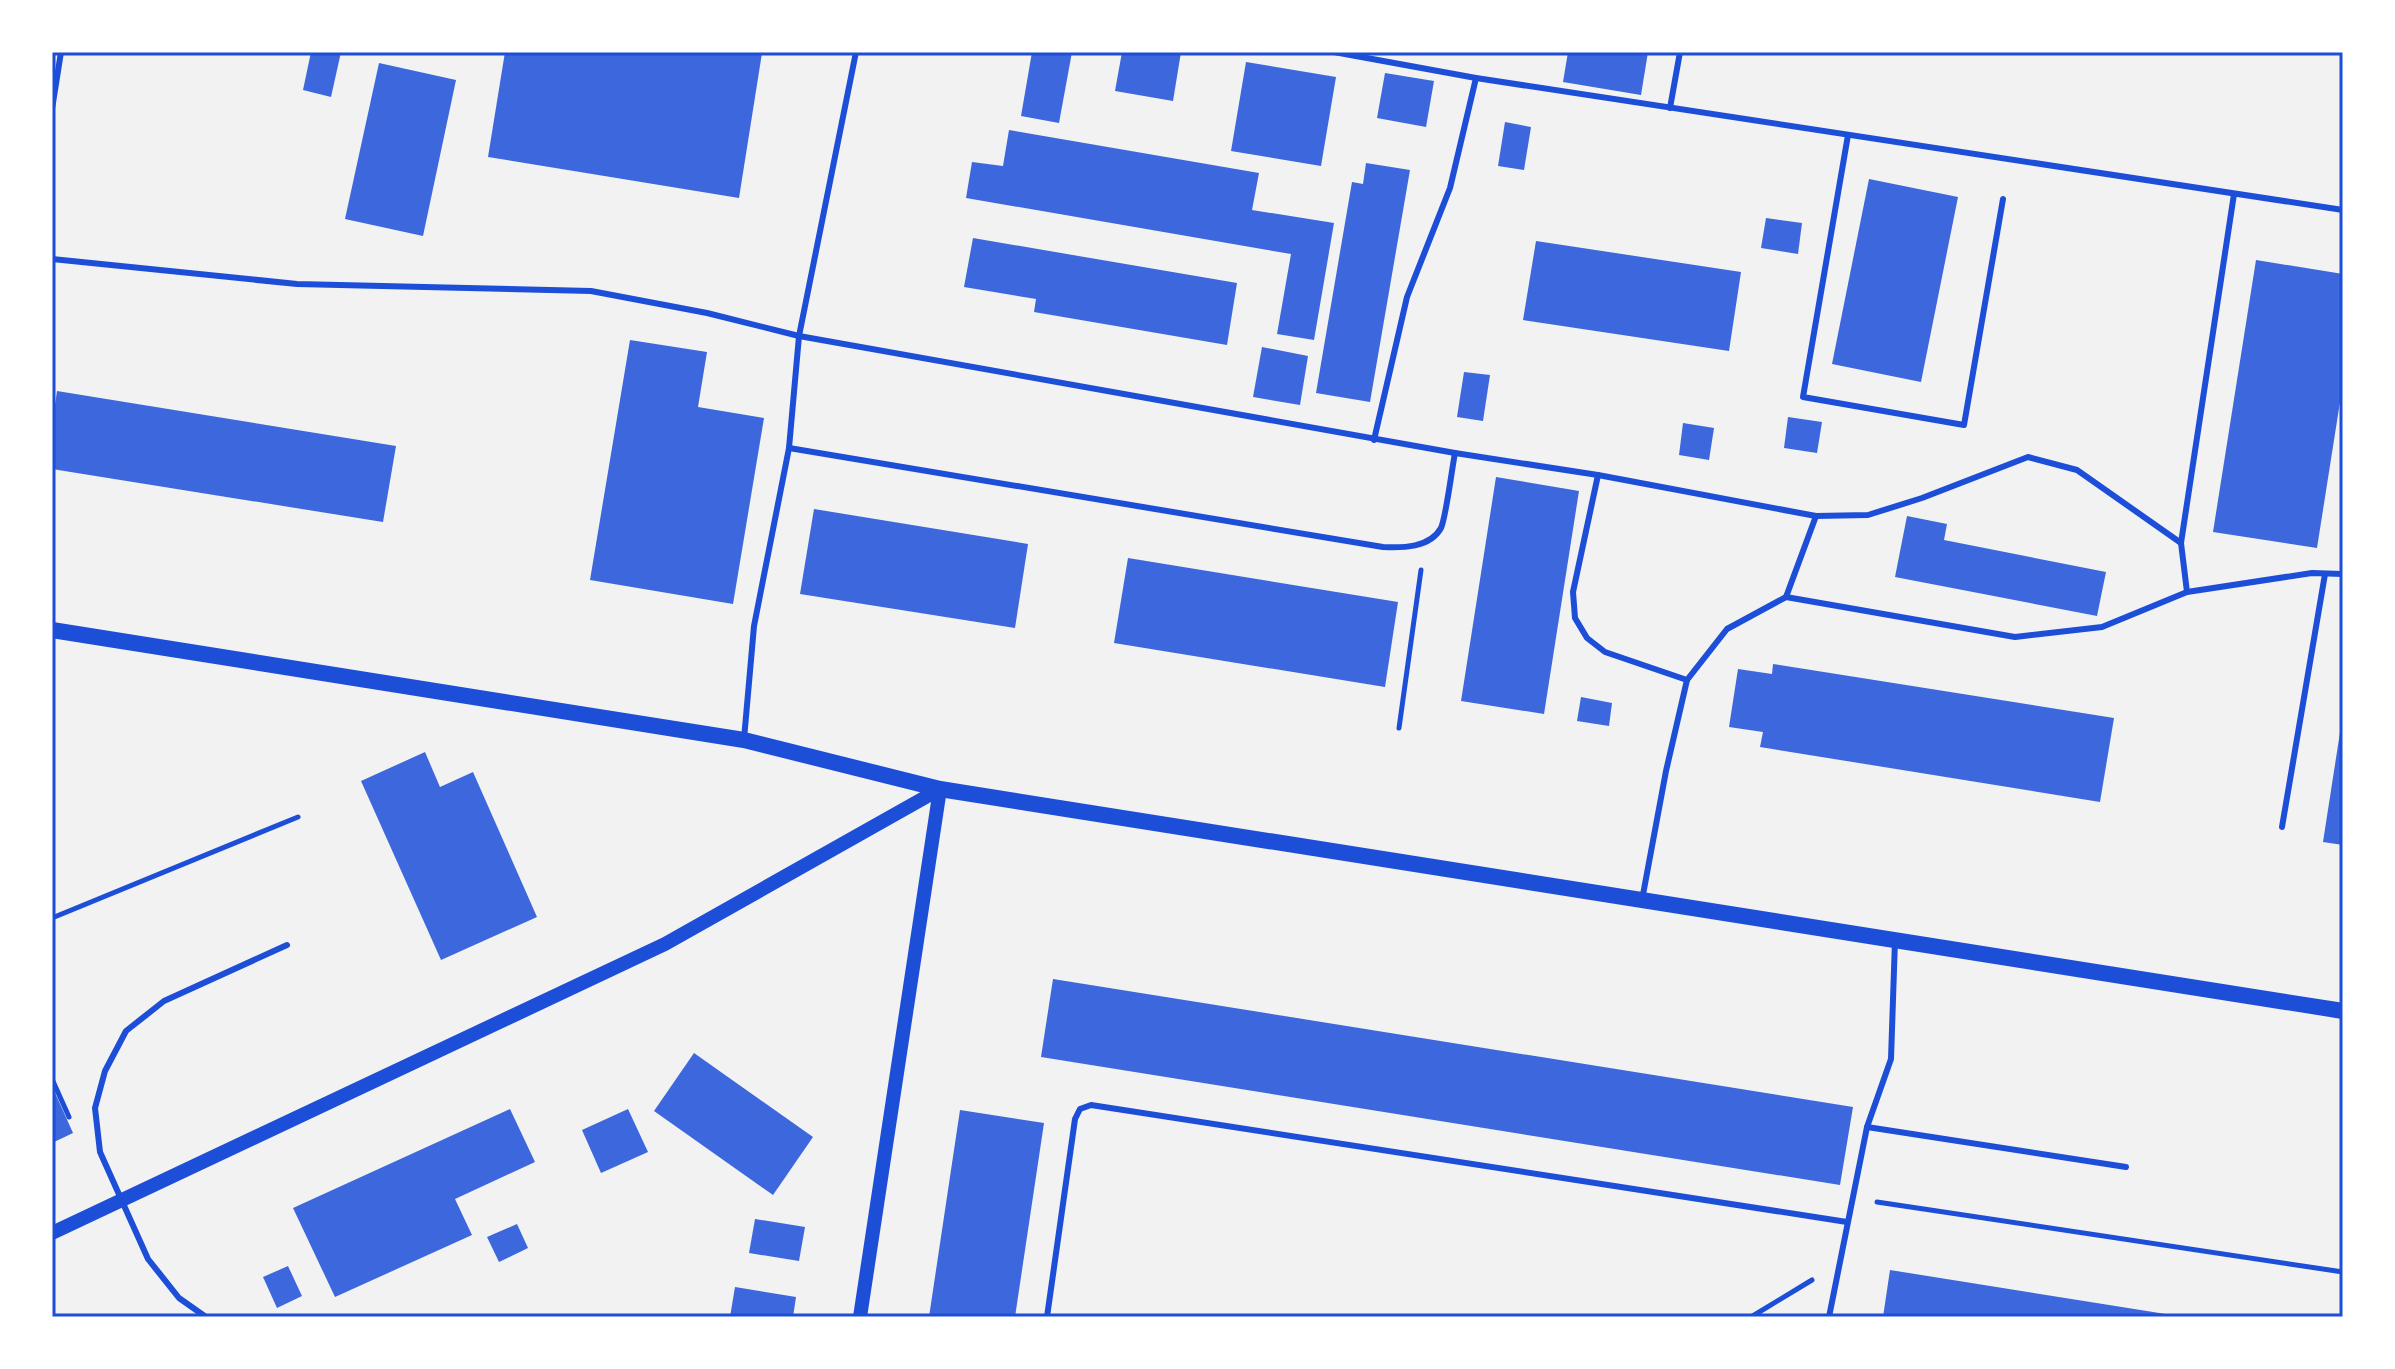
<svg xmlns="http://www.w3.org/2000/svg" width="2395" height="1369" font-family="'DM Sans',sans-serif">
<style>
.building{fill:#3d67dc}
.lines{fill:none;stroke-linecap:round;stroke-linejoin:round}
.path{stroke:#1d4ed8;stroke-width:5}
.service{stroke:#1d4ed8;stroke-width:6}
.tertiary{stroke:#1d4ed8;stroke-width:14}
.secondary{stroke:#1d4ed8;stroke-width:16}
.neatline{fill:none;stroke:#1d4ed8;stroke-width:3}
</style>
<rect width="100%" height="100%" fill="#f2f2f2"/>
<g class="building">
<path d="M311 52H341L331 97 303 90Z"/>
<path d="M505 52 762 53 739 198 488 157Z"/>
<path d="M1032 52H1072L1059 123 1021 116Z"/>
<path d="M1122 52H1181L1173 101 1115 91Z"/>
<path d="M1568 52H1648L1641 95 1563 82Z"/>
<path d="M1246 62 1336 77 1321 166 1231 151Z"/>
<path d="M379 63 456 80 423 236 345 219Z"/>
<path d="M1385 73 1434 81 1426 127 1377 118Z"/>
<path d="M1505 122 1531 127 1524 170 1498 166Z"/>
<path d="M1009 130 1259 173 1252 210 1334 223 1314 340 1277 334 1291 254 966 198 972 162 1003 166Z"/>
<path d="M1366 163 1410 170 1370 402 1316 393 1352 182 1363 184Z"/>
<path d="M1869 179 1958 197 1921 382 1832 364Z"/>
<path d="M1766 218 1802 223 1798 254 1761 248Z"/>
<path d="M973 238 1237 283 1227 345 1034 312 1036 299 964 287Z"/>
<path d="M1536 241 1741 272 1729 351 1523 320Z"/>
<path d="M2256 260 2343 274V383L2317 548 2213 532Z"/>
<path d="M630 340 707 352 698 407 764 418 733 604 590 580Z"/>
<path d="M1262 347 1308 356 1300 405 1253 397Z"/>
<path d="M1464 372 1490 375 1483 421 1457 417Z"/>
<path d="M57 391 396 446 383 522 52 469V425Z"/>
<path d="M1788 417 1822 422 1817 453 1784 448Z"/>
<path d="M1683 423 1714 428 1709 460 1679 455Z"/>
<path d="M1496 477 1579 491 1544 714 1461 701Z"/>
<path d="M814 509 1028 544 1015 628 800 594Z"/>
<path d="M1907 516 1947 524 1944 540 2106 572 2097 616 1895 577Z"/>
<path d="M1128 558 1398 602 1385 687 1114 643Z"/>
<path d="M1773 664 2114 718 2100 802 1760 747 1763 732 1729 727 1738 669 1772 674Z"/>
<path d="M1581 697 1612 703 1609 726 1577 721Z"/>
<path d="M2341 726H2343V845L2323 842Z"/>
<path d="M425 752 440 787 473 772 537 917 441 960 361 781Z"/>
<path d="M1053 979 1853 1107 1840 1185 1041 1057Z"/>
<path d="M694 1053 813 1137 773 1195 654 1111Z"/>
<path d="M52 1086 73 1133 52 1143Z"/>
<path d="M510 1109 535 1162 455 1199 472 1235 335 1297 293 1208Z"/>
<path d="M628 1109 648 1152 601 1173 582 1130Z"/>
<path d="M960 1110 1044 1123 1015 1317H929Z"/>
<path d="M755 1219 805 1227 799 1261 749 1253Z"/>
<path d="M517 1224 528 1248 499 1262 487 1237Z"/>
<path d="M288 1266 302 1296 277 1308 263 1277Z"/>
<path d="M1890 1270 2172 1315V1317H1883Z"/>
<path d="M735 1287 796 1297 793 1317H730Z"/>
</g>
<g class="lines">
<g class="path">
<path d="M1399 728 1421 570"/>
<path d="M52 918 298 817"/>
<path d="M52 1079 69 1117"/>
<path d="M1877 1202 2343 1272"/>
<path d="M1751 1317 1812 1280"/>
</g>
<g class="service">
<path d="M1334 52 1476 78 2343 210"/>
<path d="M1670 108 1680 52"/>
<path d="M52 109 61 52"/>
<path d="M1848 135 1803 397 1964 425 2003 199"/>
<path d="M52 259 297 284 591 291 707 313 799 336 1455 453"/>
<path d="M1374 440 1407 297 1450 188 1476 78"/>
<path d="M789 448 799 336 856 52"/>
<path d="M1598 475 1573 592 1575 618 1587 638 1605 652 1687 680"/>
<path d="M2181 543 2234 194"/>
<path d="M1786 597 1816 516"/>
<path d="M744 739 754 626 789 448 1383 547C1402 548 1430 548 1441 528 1446 517 1452 468 1455 453L1598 475 1816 516 1868 515 1922 498 2028 457 2077 470 2181 543 2187 592"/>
<path d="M2282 827 2325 574"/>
<path d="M1642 900 1666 771 1687 680 1727 629 1786 597 2015 637 2102 627 2187 592 2312 573 2343 574"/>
<path d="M1867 1127 2126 1167"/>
<path d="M206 1317 179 1298 148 1259 100 1152 95 1108 105 1071 126 1031 164 1001 287 945"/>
<path d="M1047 1317 1075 1119 1080 1109 1091 1105 1847 1222"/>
<path d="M1829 1317 1867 1127 1891 1059 1895 940"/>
</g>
<g class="tertiary">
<path d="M52 1233 665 944 940 789"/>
<path d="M860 1317 940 789"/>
</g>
<path class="secondary" d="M52 630 744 740 940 789 2343 1011"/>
</g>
<rect width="2395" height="1369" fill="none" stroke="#ffffff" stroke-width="108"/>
<rect x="54" y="54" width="2287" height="1261" class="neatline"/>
</svg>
